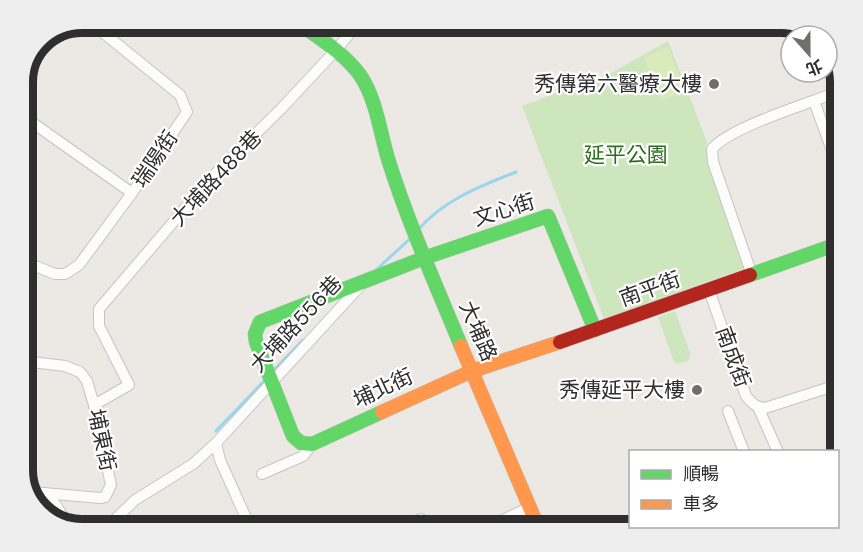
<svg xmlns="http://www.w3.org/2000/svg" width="863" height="552" font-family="'DM Sans','Noto Sans TC',sans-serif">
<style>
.green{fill:#cee6be}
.pitch{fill:#d9eabb}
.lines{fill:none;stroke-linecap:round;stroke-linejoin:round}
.stream{stroke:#99d6ec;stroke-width:3}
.street-casing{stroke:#c5c4c5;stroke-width:12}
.fast-casing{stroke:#c5c4c5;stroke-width:15}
.slow-casing{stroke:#c5c4c5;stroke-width:15}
.jam-casing{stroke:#c5c4c5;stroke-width:15}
.street{stroke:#fcfcfb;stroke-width:10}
.fast{stroke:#63d668;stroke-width:14}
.slow{stroke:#ff974d;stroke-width:14}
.jam{stroke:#b3261e;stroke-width:14}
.poi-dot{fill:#706f6e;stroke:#fff;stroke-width:2}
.labels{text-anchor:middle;stroke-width:4.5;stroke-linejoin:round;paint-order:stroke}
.poi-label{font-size:21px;fill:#2e2e2e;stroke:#fff;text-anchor:end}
.park-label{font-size:21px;fill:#2c6e1b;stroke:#fff}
.street-label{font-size:21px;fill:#2e2e2e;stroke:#fff}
.rim{fill:none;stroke:#2e2e2e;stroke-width:8}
</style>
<rect width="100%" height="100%" fill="#ece8e4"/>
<g class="green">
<path d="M668 41 707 142 706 149 745 268 604 319 522 106 613 72Z"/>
<path d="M675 311 691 355 688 361 677 364 674 362 658 317Z"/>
</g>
<path class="pitch" d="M668 47 685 91 660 101 644 57Z"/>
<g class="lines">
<g class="stream">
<path d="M418 230C443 200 481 186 516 172"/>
<path d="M377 269 412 237"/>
<path d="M272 372 303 340"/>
<path d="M216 431 266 379"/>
</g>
<defs>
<g id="street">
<path d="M814 101 834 156"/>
<path d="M23 116 132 193"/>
<path d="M23 261 55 274H65L79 265 132 193 187 112 180 95 90 22"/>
<path d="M752 275 713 162 712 149C730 127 810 103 840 91"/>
<path d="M709 290 746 396C752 403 755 407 765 408L840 384"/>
<path d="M23 361 65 366 80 372 87 381 94 405 111 485 105 497 100 498 33 492"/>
<path d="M94 405 129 385 99 326V309L211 178 281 109 336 50 350 33 367 22"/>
<path d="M758 407 778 452"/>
<path d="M728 411 744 452"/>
<path d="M216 443 220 460 251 529"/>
<path d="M262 474 303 456 312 444"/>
<path d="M41 505 52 499 69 526"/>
<path d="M105 529 135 500 193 464 216 443 362 284"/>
<path d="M168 529 180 525"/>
<path d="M400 529 421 519 426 522 429 529"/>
<path d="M484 529 530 507"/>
<path d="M735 529 744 526"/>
</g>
<g id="fast">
<path d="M297 22C319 38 344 53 360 75 377 100 380 134 389 162 409 225 436 285 461 346"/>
<path d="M750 275 840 243"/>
<path d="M382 412 312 444 301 443 293 436 256 342 255 334 260 322 424 258 548 216 595 330"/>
</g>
<g id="slow">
<path d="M461 346 539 529"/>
<path d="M382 412 472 371 560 342"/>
</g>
<path id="jam" d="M560 342 750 275"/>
</defs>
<use href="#street" class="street-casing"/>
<use href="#fast" class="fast-casing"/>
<use href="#slow" class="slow-casing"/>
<use href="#jam" class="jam-casing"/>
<use href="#street" class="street"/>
<use href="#fast" class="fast"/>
<use href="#slow" class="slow"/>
<use href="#jam" class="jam"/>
</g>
<g class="poi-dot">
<circle cx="714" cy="84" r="6"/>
<circle cx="697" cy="390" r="6"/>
</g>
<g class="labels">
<g class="poi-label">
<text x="702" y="91">秀傳第六醫療大樓</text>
<text x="685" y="397">秀傳延平大樓</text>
</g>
<g class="park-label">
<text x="626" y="162">延平公園</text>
</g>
<g class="street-label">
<text transform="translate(155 159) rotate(-56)" y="7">瑞陽街</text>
<text transform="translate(216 178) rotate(-47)" y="7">大埔路488巷</text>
<text transform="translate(504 210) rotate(-17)" y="7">文心街</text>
<text transform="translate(650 289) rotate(-20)" y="7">南平街</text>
<text transform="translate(296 324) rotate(-47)" y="7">大埔路556巷</text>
<text transform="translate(478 331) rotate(67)" y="7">大埔路</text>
<text transform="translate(733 357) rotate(70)" y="7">南成街</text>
<text transform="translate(383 388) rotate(-25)" y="7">埔北街</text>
<text transform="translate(102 440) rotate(78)" y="7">埔東街</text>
</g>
</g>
<path d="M0 0H863V552H0ZM82 33H781A49 49 0 0 1 830 82V470A49 49 0 0 1 781 519H82A49 49 0 0 1 33 470V82A49 49 0 0 1 82 33Z" fill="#eee" fill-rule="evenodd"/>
<path class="rim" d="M82 33H781A49 49 0 0 1 830 82V470A49 49 0 0 1 781 519H82A49 49 0 0 1 33 470V82A49 49 0 0 1 82 33Z"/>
<rect x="629" y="450" width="210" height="78" fill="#ffffff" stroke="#ababab" stroke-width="1.5"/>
<rect x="641" y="470" width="30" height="9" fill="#63d668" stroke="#ababab" stroke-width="1.5"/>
<text x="683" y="480" font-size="18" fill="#2e2e2e">順暢</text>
<rect x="641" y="500" width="30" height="9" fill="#ff974d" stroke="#ababab" stroke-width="1.5"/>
<text x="683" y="510" font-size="18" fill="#2e2e2e">車多</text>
<g transform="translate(809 54) rotate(159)"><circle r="28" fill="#ffffff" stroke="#ababab" stroke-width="1.5"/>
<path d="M0-4.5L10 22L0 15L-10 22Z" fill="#706f6e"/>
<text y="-9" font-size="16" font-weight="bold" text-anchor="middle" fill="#2e2e2e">北</text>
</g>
</svg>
